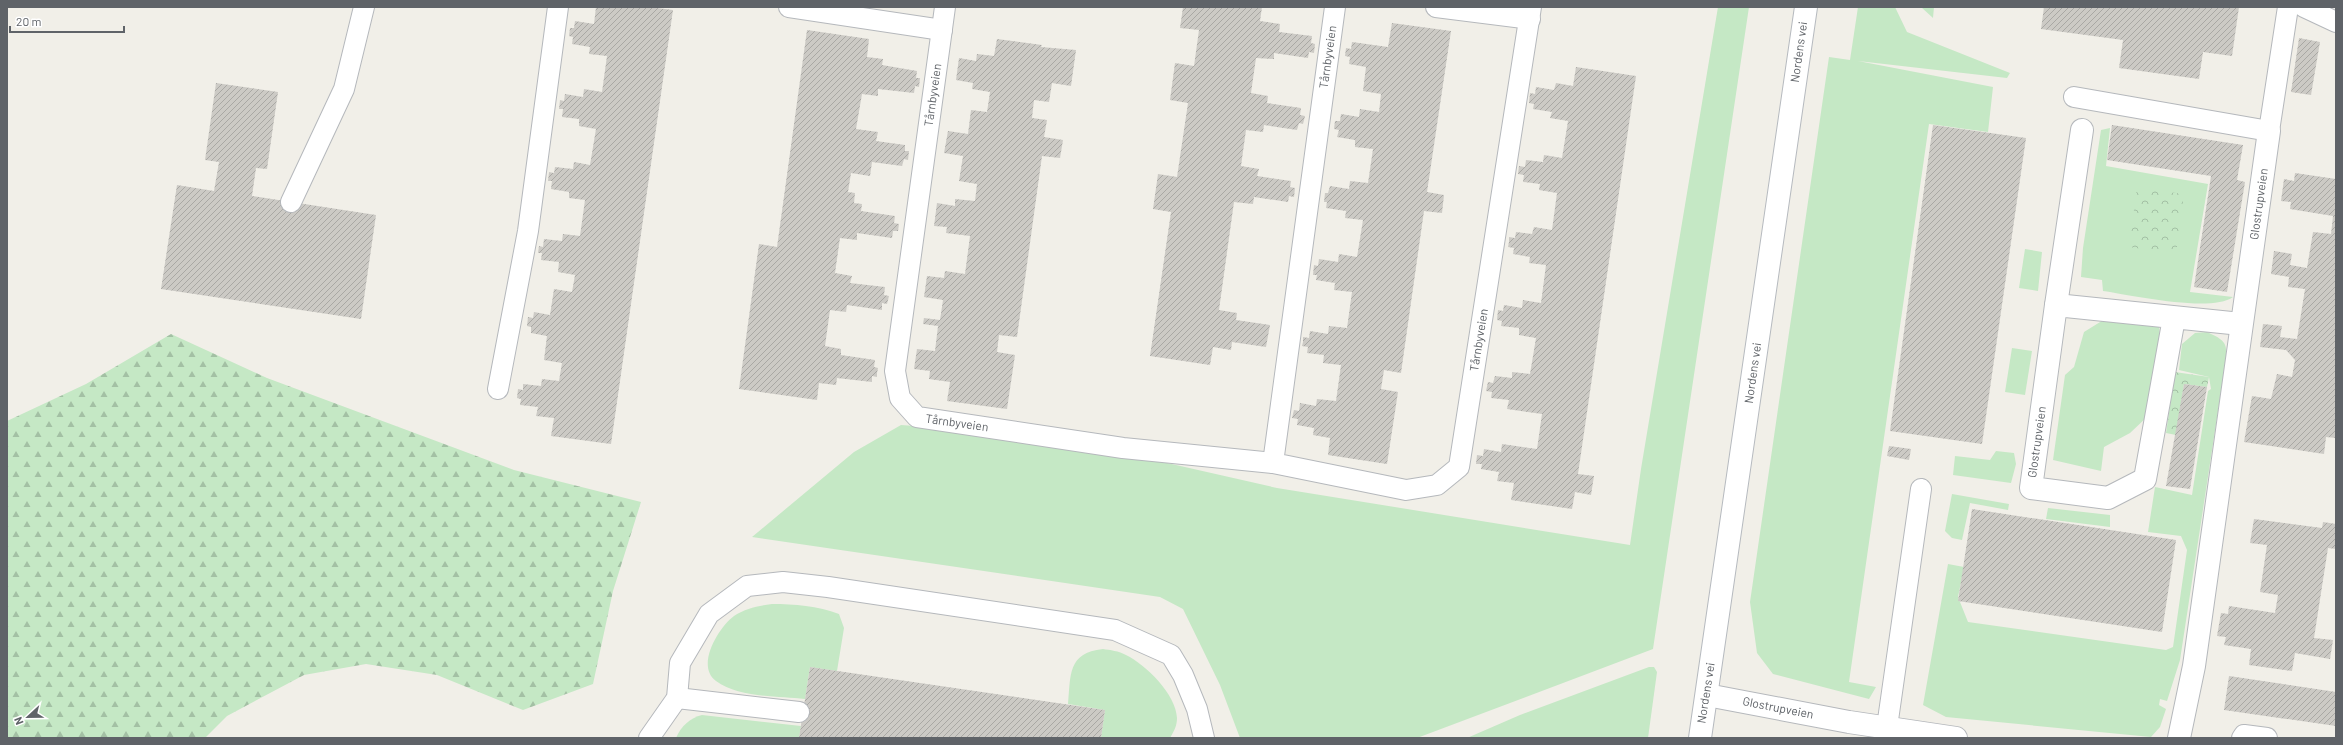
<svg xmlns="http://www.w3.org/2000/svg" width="2343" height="745" font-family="Barlow,sans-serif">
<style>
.green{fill:#c5e8c5}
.forest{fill:url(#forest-firs)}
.park{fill:url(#park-crowns)}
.building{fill:url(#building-hatch)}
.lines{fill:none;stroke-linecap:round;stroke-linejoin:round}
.lane-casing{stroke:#b5b8bc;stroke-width:22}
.street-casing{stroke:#b5b8bc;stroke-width:24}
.secondary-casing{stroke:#b6babf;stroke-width:24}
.lane{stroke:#fff;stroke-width:20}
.street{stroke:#fff;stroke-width:22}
.secondary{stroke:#fff;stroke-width:22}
.labels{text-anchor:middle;stroke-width:4;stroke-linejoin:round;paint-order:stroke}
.street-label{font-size:12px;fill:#5f6368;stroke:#fff}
</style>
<defs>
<pattern id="forest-firs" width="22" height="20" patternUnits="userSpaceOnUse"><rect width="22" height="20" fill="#c5e8c5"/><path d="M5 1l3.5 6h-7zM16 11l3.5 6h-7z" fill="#a3c0a4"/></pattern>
<pattern id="park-crowns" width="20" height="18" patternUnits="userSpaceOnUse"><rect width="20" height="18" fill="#c5e8c5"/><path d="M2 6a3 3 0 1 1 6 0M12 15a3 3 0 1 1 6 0" fill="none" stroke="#a3c0a4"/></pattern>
<pattern id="building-hatch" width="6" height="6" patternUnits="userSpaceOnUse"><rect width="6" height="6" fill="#cccac5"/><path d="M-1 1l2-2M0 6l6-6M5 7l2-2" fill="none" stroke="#a9a8a4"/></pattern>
</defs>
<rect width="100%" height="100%" fill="#f1efe8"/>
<g class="green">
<path d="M1718 7H1749L1653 649 1417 738H1240L1220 685 1183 609 1160 597 752 537 854 452 901 425 1048 436 1277 488 1630 545 1641 469Z"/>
<path d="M1858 7H1895L1907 32 2010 73 2007 78 1858 61 1993 87 1988 132 1929 124 1849 682 1876 687 1869 699 1773 674 1757 653 1750 602 1829 57 1850 60Z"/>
<path d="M1921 7H1934L1933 18Z"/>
<path d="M2110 128 2106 166 2208 184 2190 292 2233 297C2211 313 2131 295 2103 291L2102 280 2081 277 2083 248 2101 130Z"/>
<path d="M2025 249 2042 252 2038 291 2019 288Z"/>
<path d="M2105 319 2159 326 2160 336 2148 416 2130 433 2104 447 2101 471 2053 460 2065 375 2074 367 2084 332Z"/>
<path d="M2207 332C2227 341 2228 344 2225 365L2180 660 2167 701 2160 699 2159 705 2166 709 2160 727 2151 737 1946 717 1923 705 1948 564 1964 567 1958 597 1968 622 2166 650 2173 647 2187 550 2181 536 2148 532 2155 487 2192 495 2208 391 2211 389 2209 377 2179 370 2182 344 2195 333Z"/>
<path d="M2012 348 2032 351 2025 395 2005 392Z"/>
<path d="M1996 451 2014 453 2016 464 2011 483 1953 475 1955 456 1990 460Z"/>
<path d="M1952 494 2009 504 2008 510 1970 503 1962 540 1952 538 1945 531Z"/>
<path d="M2048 508 2110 515V527L2046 519Z"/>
<path d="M772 604C794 604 818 606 839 614L844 628 837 671 810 667 805 699C778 696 739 698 716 681 695 666 719 627 734 616 746 608 758 606 772 604Z"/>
<path d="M1103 649C1110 650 1119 651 1126 655 1146 665 1176 694 1177 718 1177 726 1174 731 1170 738H1101L1105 710 1068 704C1071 675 1067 653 1103 649Z"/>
<path d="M1649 667H1654L1657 672 1648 738H1467L1520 715Z"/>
<path d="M702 715 801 726 799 738H676C681 726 690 718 702 715Z"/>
</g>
<path class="forest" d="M171 334 267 378 514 470 641 502 613 591 593 684 523 710 437 675 366 664 304 675 227 716 205 738H7V421L86 384Z"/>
<g class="park">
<path d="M2137 188 2184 194 2176 254 2129 247Z"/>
<path d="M2175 372 2209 377 2207 387 2184 384 2176 435 2166 433Z"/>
</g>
<g class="building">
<path d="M596 7H649L673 10 611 444 551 436 554 418 536 416 538 407 520 405 521 399 517 398 518 389 523 390V384L541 386 542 379 559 381 562 363 544 360 547 336 531 333V327L527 326 528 317 533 318 534 312 550 315 554 289 572 292 575 275 558 272 559 262 541 260 542 253H538L539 246 543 247 544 239 562 241 563 234 580 236 585 200 569 198V192L551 189 552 181H548L549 172 554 173 555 167 573 169 574 162 590 165 596 129 579 126V119L562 117 563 109H559L560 100 564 101 565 94 583 97 584 89 602 92 607 56 589 54 590 47 572 44 573 37 569 36 570 28H574L575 21 594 24Z"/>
<path d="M1183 7H1262L1260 21 1280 24 1279 32 1312 36 1311 43 1315 44 1314 53 1309 52 1308 58 1274 53V59L1256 58 1251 93 1268 96 1267 103 1301 108 1300 115 1305 116 1303 124 1299 123 1297 130 1264 125 1263 132 1246 130 1241 166 1259 169 1257 176 1291 181 1290 187 1295 188 1294 197 1289 196 1288 202 1254 197 1253 204 1234 202 1219 310 1237 313 1236 320 1270 325 1266 347 1232 342 1231 350 1213 347 1210 365 1150 356 1171 212 1153 209 1158 174 1177 177 1188 103 1170 100 1175 63 1194 66 1199 30 1180 28Z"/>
<path d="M2044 7H2239L2232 56 2203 52 2199 79 2119 68 2123 40 2041 29Z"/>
<path d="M1392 23 1451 31 1427 192 1444 195 1442 213 1424 211 1401 373 1384 370 1381 389 1398 392 1387 464 1328 455 1330 438 1313 435 1314 428 1297 425 1298 419 1292 418 1294 410 1299 411 1300 403 1316 406 1317 399 1336 401 1341 365 1323 363 1324 355 1307 353 1308 347 1302 346 1303 342V337L1309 338 1310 331 1328 334 1329 326 1347 328 1352 292 1334 290 1335 283 1316 280 1317 275H1313L1314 265 1318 266 1319 259 1338 262 1339 254 1357 257 1363 220 1345 218 1346 211 1326 208 1327 202H1324L1325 193H1328L1330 186 1349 189 1350 181 1368 183 1373 149 1355 147V140L1337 137 1339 130 1334 129 1335 121H1340L1341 114 1359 117 1360 109 1379 112 1381 94 1363 91 1366 67 1349 64 1350 57 1345 56 1346 48 1351 49 1352 42 1388 47Z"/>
<path d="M807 30 869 39 867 57 883 59 882 65 917 71 916 78H920L919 87 915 86 914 93 878 89V96L862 94 856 129 878 132 876 141 905 145V151H909L908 160 904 159 902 166 872 162 870 176 851 173 848 192 855 193 854 203 862 204 861 211 895 216 894 223 899 224 898 231H893L892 238 857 233V240L840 238 835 273 852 276 850 283 885 287 884 295 889 296 887 304 882 303V310L847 305 846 312 830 310 825 346 841 349V355L875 360 874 367 878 368 877 373V377L872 376V382L837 378 836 385 819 383 817 400 739 389 759 244 777 247Z"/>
<path d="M2299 38 2320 42 2311 95 2291 92Z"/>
<path d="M997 39 1042 45 1041 47 1076 50 1071 86 1052 83 1049 102 1034 100 1032 118 1047 120 1044 137 1063 140 1060 158 1042 156 1017 337 999 335 997 352 1015 355 1007 409 947 401 950 382 929 379 930 371 914 369 917 349 935 351 938 326 923 324 924 318 940 320 943 300 924 297 927 276 944 278 945 271 965 274 970 236 946 233 947 227 934 226 937 203 955 206V199L975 201 977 184 959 181 963 156 944 153 948 131 968 134 971 110 987 112 990 92 972 89 973 83 956 80 959 58 976 61 977 54 994 56Z"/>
<path d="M1576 67 1636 76 1578 474 1594 476 1591 495 1575 492 1572 509 1511 500 1514 483 1497 481 1499 472 1481 469 1482 464H1476L1477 455 1483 456 1484 449 1501 452 1502 444 1537 449 1542 414 1507 409 1509 400 1491 398 1492 392 1486 391 1488 382 1493 383 1495 376 1512 378V372L1530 374 1536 338 1519 335V328L1501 326 1502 321 1497 320 1498 310 1503 311 1504 305 1522 308 1523 300 1541 303 1546 265 1529 263 1530 257 1513 254 1514 248 1508 247 1509 242V237L1515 238 1516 232 1532 234 1534 227 1552 230 1557 193 1539 190 1540 184 1523 182 1524 175 1518 174 1519 166 1525 167 1526 160 1543 162 1544 155 1562 158 1568 121 1550 118 1552 112 1533 109 1534 104 1529 103 1530 93 1535 94 1536 87 1554 90 1556 83 1573 86Z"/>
<path d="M216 83 278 92 267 169 256 168 252 196 376 215 361 319 161 289 177 185 214 191 219 162 205 160Z"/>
<path d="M1933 125 2026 138 1982 444 1890 431Z"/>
<path d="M2112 125 2243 145 2237 180 2245 182 2227 292 2194 287 2211 176 2107 160Z"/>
<path d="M2295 173 2336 179V438L2326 437 2324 454 2244 442 2252 396 2271 399 2277 374 2292 377 2295 360 2286 350 2260 347 2263 324 2282 326 2280 337 2297 339 2305 289 2288 287 2289 277 2271 274 2274 251 2292 254 2290 265 2307 268 2313 232 2331 234 2333 216 2290 209 2291 202 2281 201 2284 179 2294 181Z"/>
<path d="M2184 384 2207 387 2190 489 2166 486Z"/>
<path d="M1889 446 1911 449 1909 460 1887 456Z"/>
<path d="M1972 509 2176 540 2162 632 1958 601Z"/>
<path d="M2254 519 2322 528 2323 522 2336 524V549L2328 548 2314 638 2333 640 2330 659 2295 653 2292 671 2249 665 2251 649 2224 645 2226 637 2217 636 2221 613 2228 614 2229 606 2275 613 2278 595 2260 592 2267 545 2250 543Z"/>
<path d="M810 667 1105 710 1101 738H799Z"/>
<path d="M2229 676 2336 692V726L2224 710Z"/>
</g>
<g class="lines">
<defs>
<g id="lane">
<path d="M789 7 942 30"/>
<path d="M945 7 895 371 900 398 917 417 1123 448 1273 463"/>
<path d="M1335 7 1273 463 1406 490 1437 485 1459 467 1531 7"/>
<path d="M1436 7 1530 19"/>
<path d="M2304 7 2336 22"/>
<path d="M2074 97 2269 131 2288 7"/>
<path d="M291 202 344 89 364 7"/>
<path d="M498 389 528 231 558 7"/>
<path d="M677 698 799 712"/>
<path d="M1887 727 1921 489"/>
<path d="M649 738 677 698 680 663 709 614 747 586 783 582 828 587 1115 630 1171 655 1183 675 1197 709 1204 738"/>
<path d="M2242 738 2244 735 2267 738"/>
</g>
<g id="street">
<path d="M2056 305 2082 130"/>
<path d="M2174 318 2145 479 2108 498 2031 488 2056 305 2241 324"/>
<path d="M1707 695 1849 722 1956 738"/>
<path d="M2179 738 2194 666 2269 131"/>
</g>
<path id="secondary" d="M1700 738 1806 7"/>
</defs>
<use href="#lane" class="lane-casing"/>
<use href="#street" class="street-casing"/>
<use href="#secondary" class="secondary-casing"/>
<use href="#lane" class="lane"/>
<use href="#street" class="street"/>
<use href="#secondary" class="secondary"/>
</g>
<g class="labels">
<g class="street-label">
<text transform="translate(1799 52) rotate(-82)" y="4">Nordens vei</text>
<text transform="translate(1328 57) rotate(-82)" y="4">Tårnbyveien</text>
<text transform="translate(933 95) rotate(-82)" y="4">Tårnbyveien</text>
<text transform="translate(2259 204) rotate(-82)" y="4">Glostrupveien</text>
<text transform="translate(1479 340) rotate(-81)" y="4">Tårnbyveien</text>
<text transform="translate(1753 373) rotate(-82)" y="4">Nordens vei</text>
<text transform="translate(957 423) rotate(8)" y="4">Tårnbyveien</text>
<text transform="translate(2037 442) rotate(-82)" y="4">Glostrupveien</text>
<text transform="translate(1706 693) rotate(-81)" y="4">Nordens vei</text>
<text transform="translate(1778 708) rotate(11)" y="4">Glostrupveien</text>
</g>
</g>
<rect width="2343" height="745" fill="none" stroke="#5f6368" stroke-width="16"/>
<g transform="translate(28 717) rotate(248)" stroke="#ffffff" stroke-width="3" paint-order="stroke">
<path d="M0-3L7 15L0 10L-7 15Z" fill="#5f6368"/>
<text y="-6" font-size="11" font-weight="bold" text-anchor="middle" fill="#5f6368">N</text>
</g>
<path d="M10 26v6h114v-6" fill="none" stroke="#5f6368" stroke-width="2"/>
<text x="16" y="26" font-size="12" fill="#5f6368" stroke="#ffffff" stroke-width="3" paint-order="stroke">20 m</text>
</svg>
